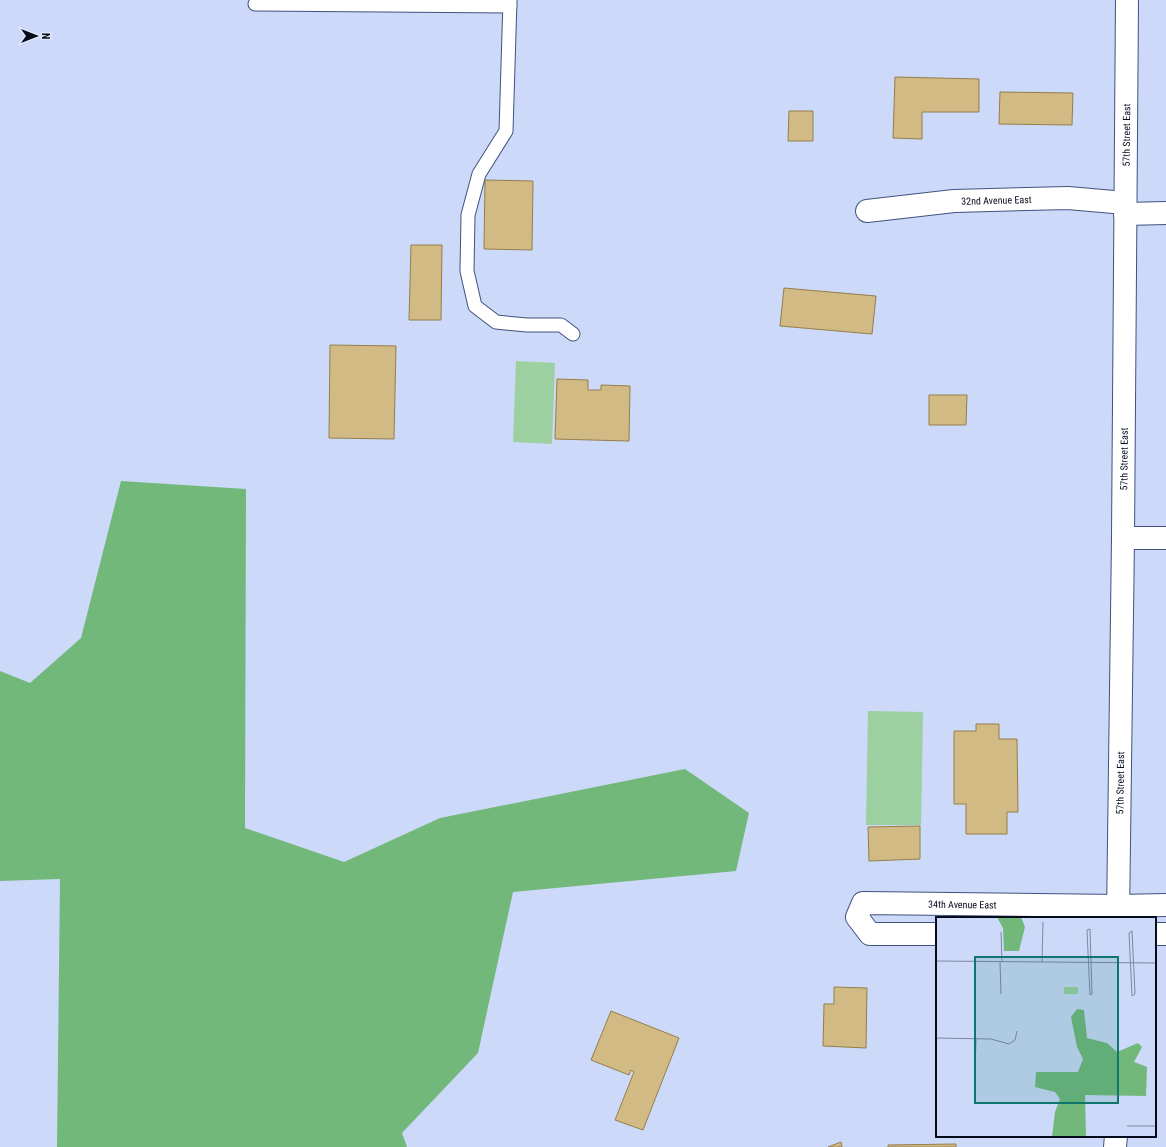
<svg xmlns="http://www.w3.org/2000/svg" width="1166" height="1147" font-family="'Roboto Condensed',sans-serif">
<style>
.green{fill:#9cd0a0}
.forest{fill:#73b87b}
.building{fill:#d2ba85;stroke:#947e4a}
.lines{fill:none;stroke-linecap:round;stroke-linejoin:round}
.service-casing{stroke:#41527e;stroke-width:15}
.minor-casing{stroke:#41527e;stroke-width:24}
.service{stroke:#fff;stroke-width:13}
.minor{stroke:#fff;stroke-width:22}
.labels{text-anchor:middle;stroke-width:4;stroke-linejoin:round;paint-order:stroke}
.street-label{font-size:10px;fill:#060b1c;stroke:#dee7fc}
.inset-road{fill:none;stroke:#7d87a0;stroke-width:1}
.view{fill:#0f766e;fill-opacity:0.15;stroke:#0f766e;stroke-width:2}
.inset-edge{fill:none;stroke:#060b1c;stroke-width:2}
</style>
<rect width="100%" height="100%" fill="#ccd9f8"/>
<g class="green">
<path d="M516 361 555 363 552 444 513 442Z"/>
<path d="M868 711 923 712 921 825H866Z"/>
</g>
<path class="forest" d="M121 481 246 489 245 828 344 862 440 818 685 769 749 813 736 871 513 892 478 1053 402 1133 407 1147H57L60 879 0 881V671L30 683 81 638Z"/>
<g class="building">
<path d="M895 77 979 79V112H922V139L893 138Z"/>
<path d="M1000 92 1073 93 1072 125 999 124Z"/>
<path d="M789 111H813V141H788Z"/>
<path d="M485 180 533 181 532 250 484 249Z"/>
<path d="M411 245H442L441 320H409Z"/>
<path d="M784 288 876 296 872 334 780 326Z"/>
<path d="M330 345 396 346 394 439 329 438Z"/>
<path d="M557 379 588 380V390H601V385L630 386 629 441 555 439Z"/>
<path d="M929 395H967L966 425H929Z"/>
<path d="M976 724H999V739H1017L1018 812H1007V834H966V804H954V731H976Z"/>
<path d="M920 826V859L869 861 868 827Z"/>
<path d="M834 987 867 988 866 1048 823 1046 824 1004H834Z"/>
<path d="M611 1011 679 1038 643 1130 615 1120 634 1072 631 1070 629 1075 591 1060Z"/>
<path d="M841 1142 842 1147H828Z"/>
<path d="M956 1144V1147H888V1145Z"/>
</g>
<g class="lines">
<defs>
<g id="service">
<path d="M510 0 506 131 479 174 468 215 467 271 475 306 496 322 527 325H561L573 334"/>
<path d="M255 4 510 6"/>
</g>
<g id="minor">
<path id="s1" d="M867 211 954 201 1068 198 1125 203"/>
<path d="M1125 214 1166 213"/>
<path d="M1123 538H1166"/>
<path id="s2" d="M1118 918 1123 538 1127 0"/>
<path id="s3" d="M937 934H870L857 917 863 903 1118 906 1166 905"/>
<path d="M1155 934H1166"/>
<path d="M1115 1147 1116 1136"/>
</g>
</defs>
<use href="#service" class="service-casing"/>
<use href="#minor" class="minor-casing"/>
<use href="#service" class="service"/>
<use href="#minor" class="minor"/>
</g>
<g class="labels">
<g class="street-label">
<text dy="4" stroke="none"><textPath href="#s2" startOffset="783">57th Street East</textPath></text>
<text dy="4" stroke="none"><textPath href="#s1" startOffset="130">32nd Avenue East</textPath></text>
<text dy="4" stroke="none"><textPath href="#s2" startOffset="459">57th Street East</textPath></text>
<text dy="4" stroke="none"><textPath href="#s2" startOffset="135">57th Street East</textPath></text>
<text dy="4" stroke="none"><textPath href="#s3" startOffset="203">34th Avenue East</textPath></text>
</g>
</g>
<g transform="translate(936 917)">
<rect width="220" height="220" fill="#ccd9f8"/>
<path d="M128 70H142V77H128Z" fill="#9cd0a0"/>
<path d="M61 0H85L89 10 83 34H68L67 11ZM141 92 148 93 151 121 171 126 181 135 202 126 206 130 198 145 211 150 210 179 149 178 150 220H116L119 195 124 182 119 175 99 170 100 155H142L147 142 141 130 135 100Z" fill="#73b87b"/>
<path class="inset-road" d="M154 12 156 77 154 78 151 13ZM196 14 199 77 196 79 193 16ZM65 15 66 45M0 44 220 46M64 45 65 77M106 45 107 5M0 121 55 122 73 127 79 123 81 114M39 154 40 122M191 209H220"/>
<path class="view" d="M39 40H182V186H39Z"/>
<rect width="220" height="220" class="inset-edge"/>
</g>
<g transform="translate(36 36) rotate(90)" stroke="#dee7fc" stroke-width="3" paint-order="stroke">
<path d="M0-3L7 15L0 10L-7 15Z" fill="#060b1c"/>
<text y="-6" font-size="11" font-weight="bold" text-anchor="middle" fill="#060b1c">N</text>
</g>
</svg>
